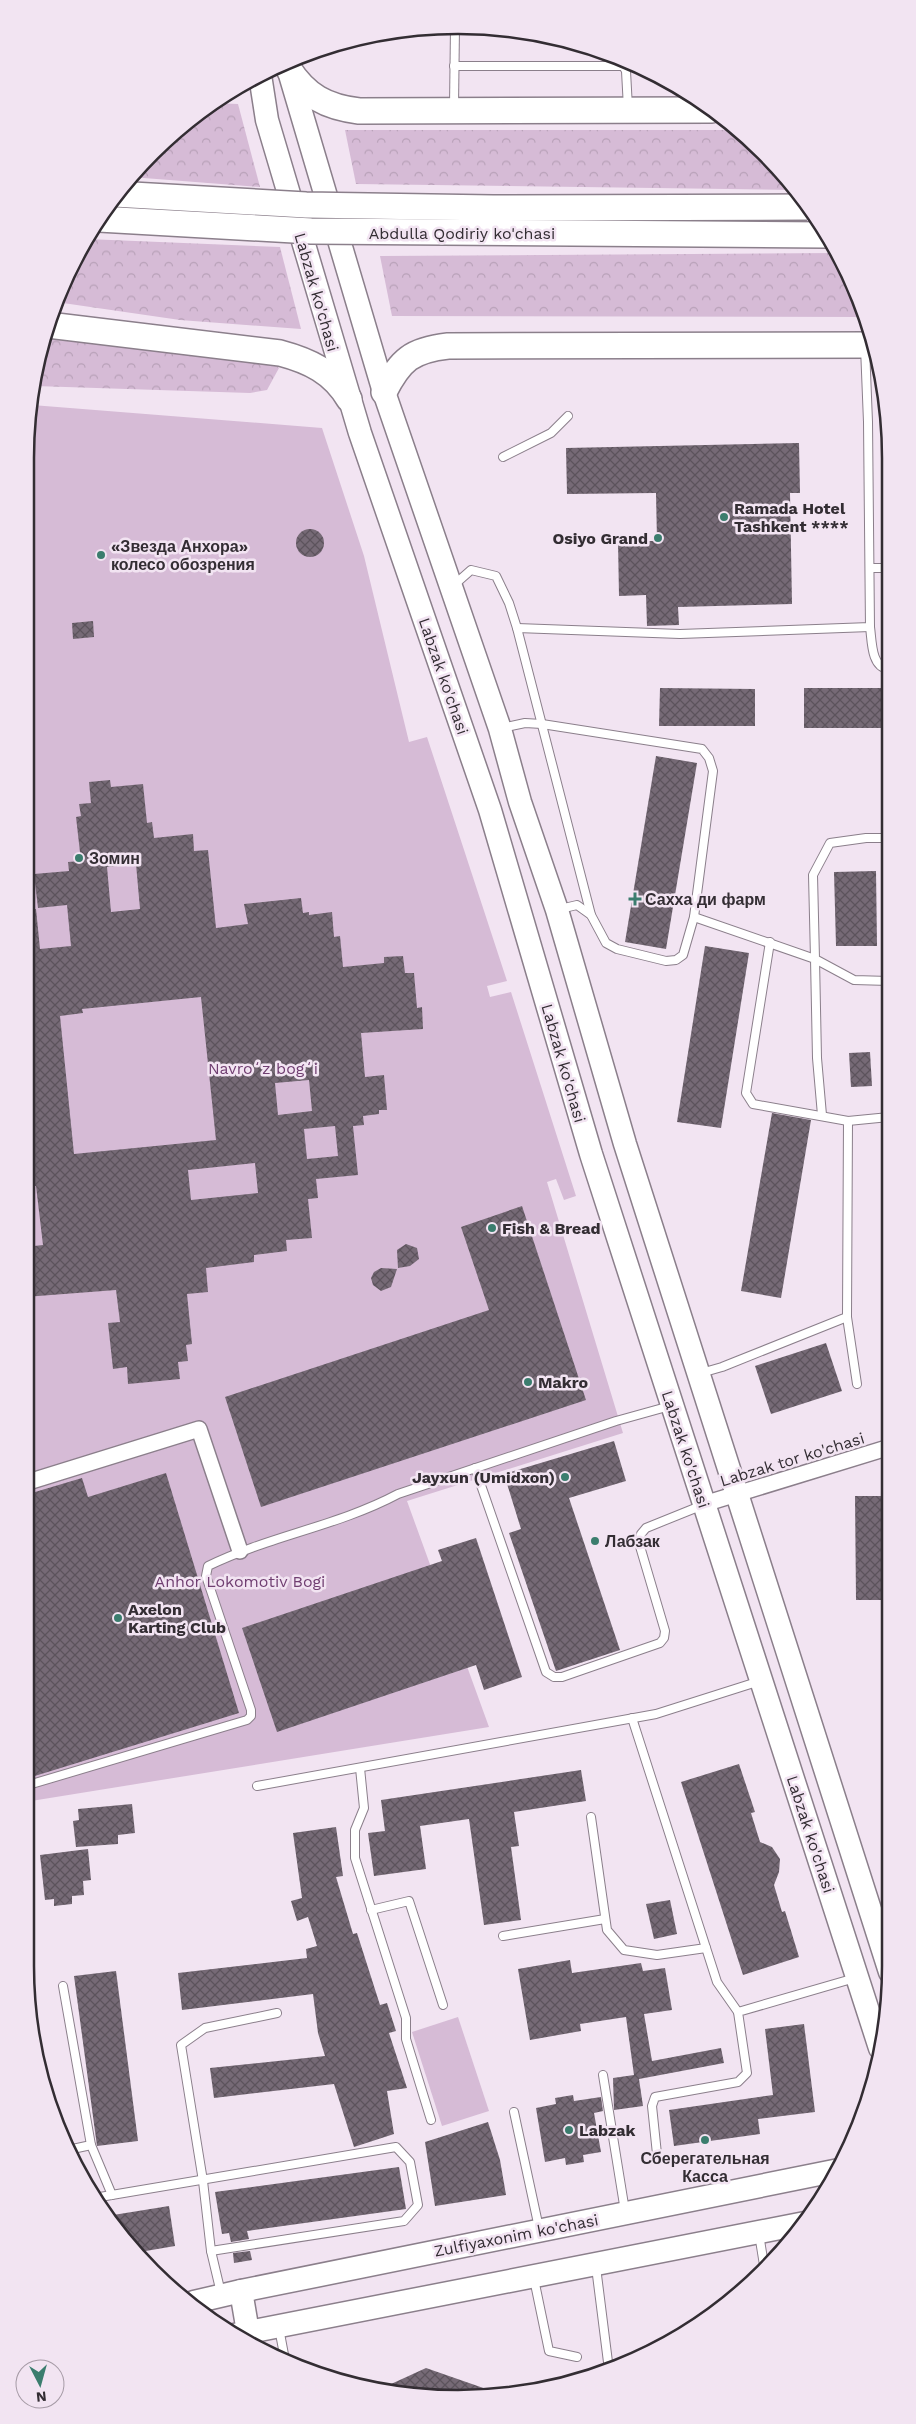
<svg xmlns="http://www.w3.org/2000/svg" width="916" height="2424" font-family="'Work Sans',sans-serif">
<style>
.green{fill:#d6bbd6}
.forest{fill:url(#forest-crowns)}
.building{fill:url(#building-cross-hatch);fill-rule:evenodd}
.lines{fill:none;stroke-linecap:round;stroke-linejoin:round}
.lane-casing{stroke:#8b7f8b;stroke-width:10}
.street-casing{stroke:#8b7f8b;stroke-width:18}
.secondary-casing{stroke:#8b7f8b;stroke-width:25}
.primary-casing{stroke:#8b7f8b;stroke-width:28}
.lane{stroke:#fff;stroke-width:8}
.street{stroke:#fff;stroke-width:15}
.secondary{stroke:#fff;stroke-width:22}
.primary{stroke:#fff;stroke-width:25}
.primary-bridge-casing{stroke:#8b7f8b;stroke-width:28;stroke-linecap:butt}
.primary-bridge{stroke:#fff;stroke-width:25}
.poi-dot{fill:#3b7d6e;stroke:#f2e4f2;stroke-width:2}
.labels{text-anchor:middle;stroke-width:5;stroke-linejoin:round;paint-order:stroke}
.street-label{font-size:16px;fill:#332d33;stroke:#f2e4f2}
.poi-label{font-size:16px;font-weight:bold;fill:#332d33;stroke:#f2e4f2;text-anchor:start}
.park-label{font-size:16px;fill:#703e71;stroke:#f2e4f2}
.rim{fill:none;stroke:#332d33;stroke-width:2.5}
</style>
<defs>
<pattern id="forest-crowns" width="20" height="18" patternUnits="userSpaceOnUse" patternTransform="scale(1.25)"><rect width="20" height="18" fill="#d6bbd6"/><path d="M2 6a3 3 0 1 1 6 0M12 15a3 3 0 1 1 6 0" fill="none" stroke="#b8a1b8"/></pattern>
<pattern id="building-cross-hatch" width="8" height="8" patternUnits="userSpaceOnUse" patternTransform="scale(1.25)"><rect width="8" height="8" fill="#766a76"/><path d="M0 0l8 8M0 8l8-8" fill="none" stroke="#5c535c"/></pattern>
</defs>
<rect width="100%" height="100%" fill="#f2e4f2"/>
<g class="green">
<path d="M32 405 322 428 364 556 409 742 427 737 507 981 487 986 490 997 511 992 576 1196 564 1200 556 1179 547 1182 623 1433 407 1501 489 1727 25 1802V458Z"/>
<path d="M458 2017 489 2111 442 2126 412 2032Z"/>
</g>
<g class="forest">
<path d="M213 103 238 104 260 187 131 177 173 132Z"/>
<path d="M345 130H736L784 173 795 190 356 184Z"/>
<path d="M87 239 280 247 301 329 180 320 56 302 70 266Z"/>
<path d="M837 253 846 267 862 317 392 316 380 256Z"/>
<path d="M44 335 276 365 279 368 267 390 250 393 35 386 40 346Z"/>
</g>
<g class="building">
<path d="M799 443 800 493H790L792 604 678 607 679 625 647 626 646 595 619 596 618 541H657L656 493 567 494 566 448Z"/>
<circle cx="310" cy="543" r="14"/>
<path d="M93 621 94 637 73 639 72 623Z"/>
<path d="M660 688 755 689V726H659Z"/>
<rect x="804" y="688" width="84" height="40"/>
<path d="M656 756 697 763 666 949 625 942Z"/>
<path d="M110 780 111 787 143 784 147 823 152 822 154 838 193 834 194 851 208 850 216 928 248 924 244 904 301 898 303 913 309 912V915L332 912 334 937 340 936 343 967 384 963V957L403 956 405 973H414L417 1008 422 1007 423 1029 361 1033 365 1077 384 1075 387 1110H379V1114L363 1116 364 1125 353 1126 358 1175 316 1179 318 1198 308 1199 312 1238 286 1240 287 1251 254 1255V1262L206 1268 208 1292 187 1294 192 1344 186 1345 188 1361 178 1362 180 1379 128 1384 127 1367 113 1369 108 1323 120 1322 116 1290 25 1297V1247L43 1245 36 1186 25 1187V909H36L40 949 71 946 67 905 38 908 34 874 69 871 68 862 81 861 76 817 81 816 79 804 91 803 89 782ZM136 864 140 909 111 912 107 867ZM201 997 216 1140 74 1154 60 1016 83 1013 82 1009ZM309 1080 312 1111 278 1115 275 1083ZM335 1126 338 1156 307 1159 304 1129ZM255 1163 258 1193 191 1200 188 1170Z"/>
<path d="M876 871 877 946H836L834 872Z"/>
<path d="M705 946 749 953 721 1128 677 1122Z"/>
<path d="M870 1052 872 1086 851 1087 849 1053Z"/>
<path d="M772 1113 811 1120 781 1298 741 1291Z"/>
<path d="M522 1206 586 1400 261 1507 225 1397 489 1310 461 1227Z"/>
<path d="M406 1244 417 1248 419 1259 410 1266 398 1268 397 1250Z"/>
<path d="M381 1268 397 1269 391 1287 381 1291 373 1285 371 1278 374 1272Z"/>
<path d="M826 1343 842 1391 771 1414 755 1366Z"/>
<path d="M614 1441 626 1481 569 1498 620 1650 556 1671 509 1533 521 1529 504 1474Z"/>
<path d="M166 1473 239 1713 25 1779V1495L82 1478 88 1497Z"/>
<path d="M855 1496H890V1600H856Z"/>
<path d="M476 1538 522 1677 484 1690 476 1665 277 1732 242 1628 442 1561 438 1550Z"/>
<path d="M739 1764 755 1812 751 1813 760 1842 772 1847 780 1859 779 1872 774 1885 782 1912 785 1911 799 1957 743 1975 681 1782Z"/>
<path d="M581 1770 586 1801 514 1812 519 1846 511 1847 521 1920 484 1925 469 1819 420 1826 426 1869 374 1876 368 1833 385 1831 381 1800Z"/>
<path d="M132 1804 135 1833 118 1835V1844L76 1847 73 1821 79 1820 78 1809Z"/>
<path d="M336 1827 343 1876 336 1877 353 1934 357 1933 380 2005 387 2003 396 2031 389 2033 407 2088 387 2091 394 2134 354 2147 334 2084 214 2098 210 2068 325 2056 318 2033 313 1994 182 2010 178 1973 307 1958 306 1949 317 1946 308 1917 297 1921 291 1901 302 1898 293 1833Z"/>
<path d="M88 1849 91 1880 83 1881 84 1895 72 1896V1904L54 1906V1899L45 1900 40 1855Z"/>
<path d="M670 1900 677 1934 654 1939 646 1904Z"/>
<path d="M570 1960 572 1973 641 1963 643 1971 665 1968 672 2010 644 2014 652 2061 721 2048 724 2063 639 2079 643 2106 614 2110 613 2078 634 2075 626 2017 580 2024 581 2031 530 2040 518 1969Z"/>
<path d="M116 1971 138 2141 97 2146 74 1976Z"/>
<path d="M804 2024 815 2112 758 2119 760 2134 674 2146 669 2110 773 2095 765 2029Z"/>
<path d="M573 2095 574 2101 601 2097 603 2111 594 2113 601 2152 583 2155 584 2162 566 2165 565 2158 545 2162 536 2108 556 2104 555 2098Z"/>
<path d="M488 2122 500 2160 506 2195 435 2206 425 2142Z"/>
<path d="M399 2167 406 2209 247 2231 249 2239 231 2242 229 2233 222 2234 215 2192Z"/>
<path d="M169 2206 175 2246 134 2253 107 2216Z"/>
<path d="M250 2251 252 2260 234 2263 233 2253Z"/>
<path d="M426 2368 492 2391 491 2392 401 2395 378 2390Z"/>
</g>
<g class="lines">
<defs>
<g id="lane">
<path d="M454 66H623L626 71 628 108"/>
<path d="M454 106 455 27"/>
<path d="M503 457 551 433 568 416"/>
<path d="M870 568H888"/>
<path d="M454 585 471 570 496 576 509 603 517 628"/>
<path d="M870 627C872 641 871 667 888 669"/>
<path d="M501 728 525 723 542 724 702 749 709 758 713 771 694 917"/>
<path d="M888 838H866L830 843 813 875 815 959 854 980 889 981"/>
<path d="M560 909 577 905 591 915 606 943 617 949 666 961 676 960 683 955 694 917 815 959 817 1058 822 1115"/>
<path d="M591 915 517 628 680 634 870 627 868 422 865 347"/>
<path d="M770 942 746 1093 753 1104 848 1121 889 1117"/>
<path d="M847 1317 857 1384"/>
<path d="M701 1373 722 1367 847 1317 848 1121"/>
<path d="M475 1468 546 1672 554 1677H562L660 1643 664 1638 665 1631 639 1543 641 1534 646 1528 703 1505"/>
<path d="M632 1718 717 1982 738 2012"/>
<path d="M360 1768 364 1808 355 1830V1858L406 2018V2039L431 2120"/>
<path d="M25 1786 247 1720 251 1716V1710L206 1576 208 1566C269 1536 338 1526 398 1494L616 1421 670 1406"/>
<path d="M257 1786 656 1714 760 1681"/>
<path d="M591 1817 607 1930 624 1950 657 1955 706 1948"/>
<path d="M371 1910 409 1901 443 2005"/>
<path d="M503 1936 605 1919"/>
<path d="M63 1986 91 2145"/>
<path d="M603 2075 625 2211"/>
<path d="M514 2112 539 2228"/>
<path d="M68 2150 91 2145 112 2195"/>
<path d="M657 2154 652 2106 655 2097 738 2082 747 2073 738 2012 855 1978"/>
<path d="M94 2198 396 2147 410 2162 418 2205 404 2221 211 2251"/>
<path d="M759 2234 764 2265"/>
<path d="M596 2267 609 2370"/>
<path d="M534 2279 549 2351 577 2357"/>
<path d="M221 2293 211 2251 203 2181 181 2045 205 2028 277 2013"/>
<path d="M279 2328 285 2360"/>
</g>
<g id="street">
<path d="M25 1483 199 1429 240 1551"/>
<path d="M704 1504 890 1447"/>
</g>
<g id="secondary">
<path d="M288 68 384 392 500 729 520 802 557 910 625 1144 890 1972"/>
<path d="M260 75 267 120 360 433 490 810 591 1154 880 2048"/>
<path d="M241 2291 248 2332"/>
<path d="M194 2302 241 2291 839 2170"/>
<path d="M234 2335 805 2223"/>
</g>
<g id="primary">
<path d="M288 68C306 96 326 107 359 111L712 110"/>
<path d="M48 325 280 353C310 361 333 372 349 399"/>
<path d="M384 392C400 360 412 350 448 346L870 345"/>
</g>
</defs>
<use href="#lane" class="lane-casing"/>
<use href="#street" class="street-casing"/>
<use href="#secondary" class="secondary-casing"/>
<use href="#primary" class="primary-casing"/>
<use href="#lane" class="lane"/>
<use href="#street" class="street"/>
<use href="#secondary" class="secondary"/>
<use href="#primary" class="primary"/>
<defs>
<g id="primary-bridge">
<path d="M115 194 306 205 493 208 807 207"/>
<path d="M99 219 311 231 826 235"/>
</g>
</defs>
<use href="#primary-bridge" class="primary-bridge-casing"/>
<use href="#primary-bridge" class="primary-bridge"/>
</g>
<g class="poi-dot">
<circle cx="724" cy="517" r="5"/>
<circle cx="658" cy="538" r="5"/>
<circle cx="101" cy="555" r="5"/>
<circle cx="79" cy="858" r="5"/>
<path d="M632.5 891.5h5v5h5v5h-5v5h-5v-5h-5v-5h5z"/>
<circle cx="492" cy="1228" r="5"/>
<circle cx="528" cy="1382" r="5"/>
<circle cx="565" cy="1477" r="5"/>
<circle cx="595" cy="1541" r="5"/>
<circle cx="118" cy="1618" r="5"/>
<circle cx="569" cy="2130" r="5"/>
<circle cx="705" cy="2140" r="5"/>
</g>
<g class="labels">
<g class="street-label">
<text x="462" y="239">Abdulla Qodiriy ko'chasi</text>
<text transform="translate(317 292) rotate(74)" y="6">Labzak ko'chasi</text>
<text transform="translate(444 676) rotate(71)" y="6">Labzak ko'chasi</text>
<text transform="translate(564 1063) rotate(74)" y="6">Labzak ko'chasi</text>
<text transform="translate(686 1449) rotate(72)" y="6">Labzak ko'chasi</text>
<text transform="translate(792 1459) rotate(-17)" y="6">Labzak tor ko'chasi</text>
<text transform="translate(811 1834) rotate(72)" y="6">Labzak ko'chasi</text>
<text transform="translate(516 2235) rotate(-11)" y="6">Zulfiyaxonim ko'chasi</text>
</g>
<g class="poi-label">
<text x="734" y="514">Ramada Hotel<tspan x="734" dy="18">Tashkent ****</tspan></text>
<text x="648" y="544" text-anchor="end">Osiyo Grand</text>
<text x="111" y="552">«Звезда Анхора»<tspan x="111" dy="18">колесо обозрения</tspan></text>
<text x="89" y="864">Зомин</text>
<text x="645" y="905">Сахха ди фарм</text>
<text x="502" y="1234">Fish &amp; Bread</text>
<text x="538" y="1388">Makro</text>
<text x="555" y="1483" text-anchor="end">Jayxun (Umidxon)</text>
<text x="605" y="1547">Лабзак</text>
<text x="128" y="1615">Axelon<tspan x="128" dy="18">Karting Club</tspan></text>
<text x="579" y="2136">Labzak</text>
<text x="705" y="2164" text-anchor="middle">Сберегательная<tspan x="705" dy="18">Касса</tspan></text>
</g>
<g class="park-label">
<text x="263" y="1074">Navroʻz bogʻi</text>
<text x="240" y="1587">Anhor Lokomotiv Bogi</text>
</g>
</g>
<path d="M0 0H916V2424H0ZM458 34H458A424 424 0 0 1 882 458V1966A424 424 0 0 1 458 2390H458A424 424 0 0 1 34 1966V458A424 424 0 0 1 458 34Z" fill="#f2e4f2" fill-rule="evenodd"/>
<path class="rim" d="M458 34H458A424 424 0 0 1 882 458V1966A424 424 0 0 1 458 2390H458A424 424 0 0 1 34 1966V458A424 424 0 0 1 458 34Z"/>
<g transform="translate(40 2384) rotate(174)"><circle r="24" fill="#f2e4f2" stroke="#a69ba6"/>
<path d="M0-4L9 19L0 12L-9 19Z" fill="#3b7d6e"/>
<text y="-8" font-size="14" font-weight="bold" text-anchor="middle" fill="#332d33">N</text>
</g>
</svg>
